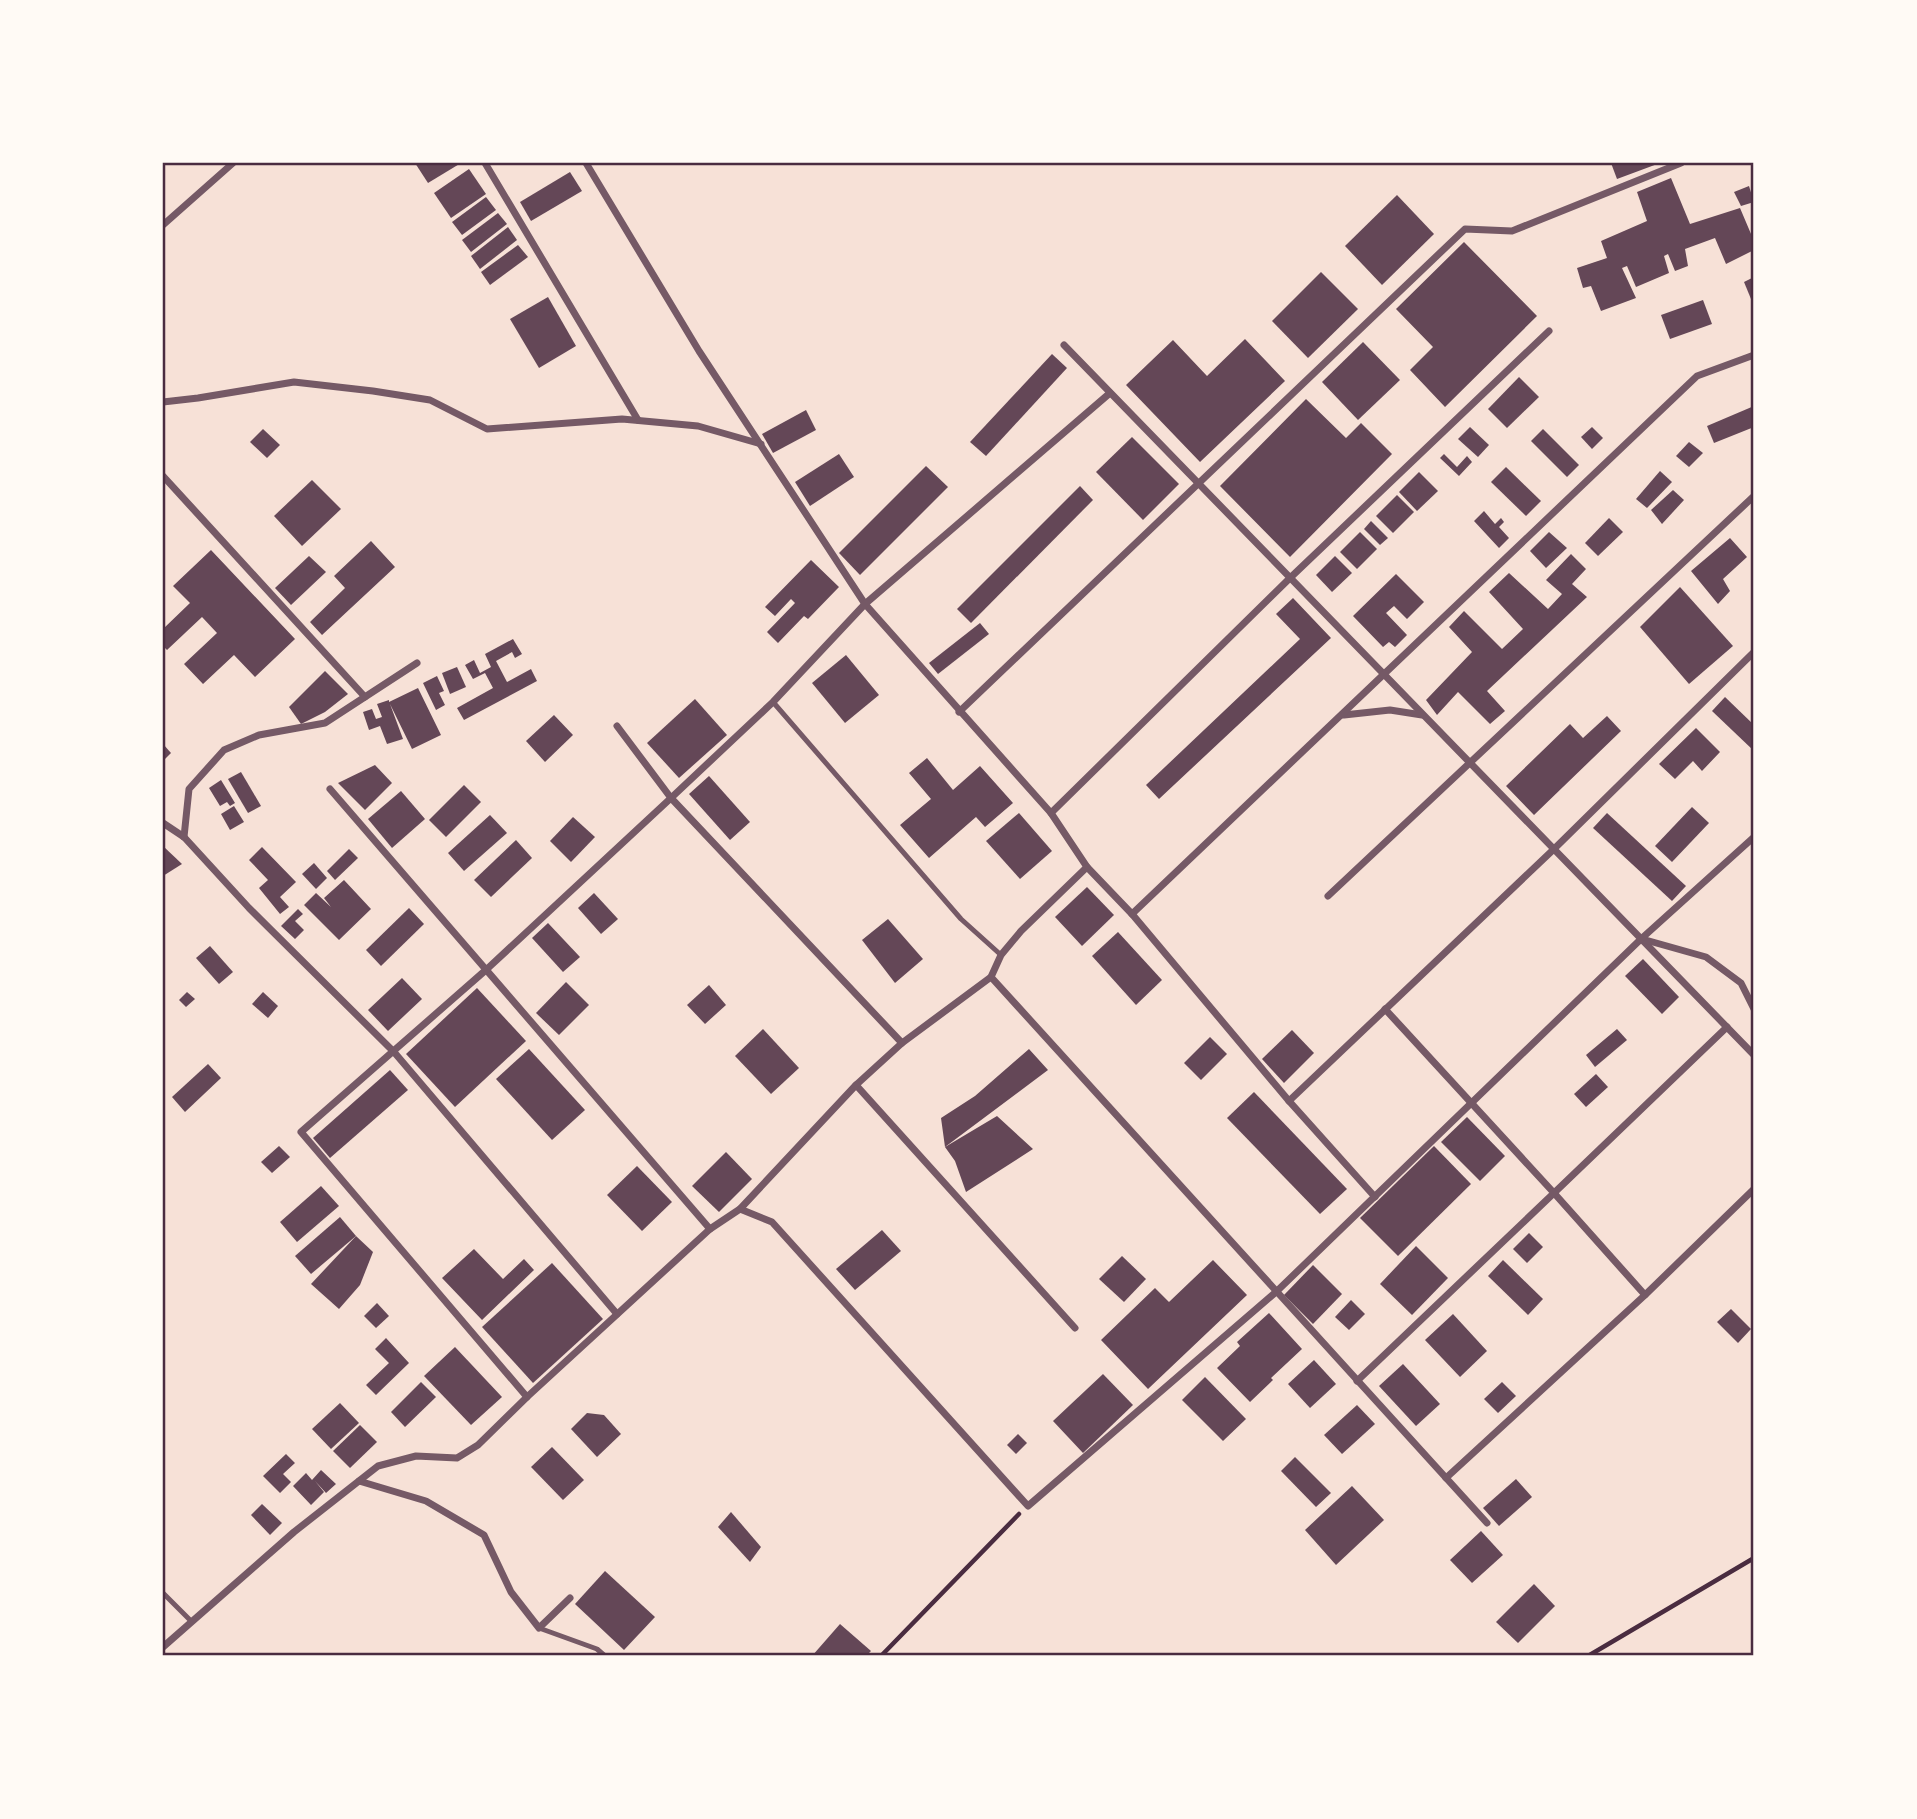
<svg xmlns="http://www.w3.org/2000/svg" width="1917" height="1819" font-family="'Golos Text',sans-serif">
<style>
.building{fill:#644757}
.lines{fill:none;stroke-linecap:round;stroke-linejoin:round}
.path{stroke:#4a2c40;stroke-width:4.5}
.service{stroke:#755966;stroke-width:5}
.minor{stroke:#755966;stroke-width:7}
.neatline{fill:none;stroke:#4a2c40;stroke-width:2.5}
</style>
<rect width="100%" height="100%" fill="#f7e1d7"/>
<g class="building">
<path d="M415 163H461L428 183Z"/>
<path d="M1611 163H1660L1617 179Z"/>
<path d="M469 169 486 194 451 218 434 193Z"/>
<path d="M570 172 582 191 531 221 520 202Z"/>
<path d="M1671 178 1690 224 1740 208 1754 241V250L1726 264 1715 238 1685 249 1688 266 1675 271 1668 254 1664 256 1669 273 1636 287 1627 266 1622 268 1636 298 1601 311 1591 286 1583 288 1577 268 1607 258 1601 241 1647 221 1637 192Z"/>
<path d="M1749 186 1754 202 1741 206 1734 192Z"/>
<path d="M1397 195 1434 234 1382 285 1345 246Z"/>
<path d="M486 197 496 210 462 235 452 222Z"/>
<path d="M498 213 507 224 471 252 462 240Z"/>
<path d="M508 227 517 240 480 269 471 256Z"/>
<path d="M1464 242 1537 316 1445 407 1410 370 1433 347 1396 309Z"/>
<path d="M518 245 528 257 490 285 481 272Z"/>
<path d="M1321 272 1358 309 1308 358 1272 321Z"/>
<path d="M1754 277V298L1751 299 1744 282Z"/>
<path d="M548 297 576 346 539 368 510 319Z"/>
<path d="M1703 300 1712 324 1670 339 1661 315Z"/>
<path d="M1245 339 1285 381 1200 462 1126 385 1173 340 1207 376Z"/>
<path d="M1363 342 1400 380 1358 420 1322 382Z"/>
<path d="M1052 354 1067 368 986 456 970 442Z"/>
<path d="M1519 377 1539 397 1507 428 1488 409Z"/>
<path d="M1306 399 1346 438 1361 423 1392 454 1290 557 1220 486Z"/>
<path d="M1754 406V427L1714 443 1707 426Z"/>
<path d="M806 410 816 430 773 453 762 434Z"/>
<path d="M1470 427 1489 445 1478 457 1458 439Z"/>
<path d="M1592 427 1603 438 1592 449 1581 437Z"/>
<path d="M263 429 280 445 267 458 250 442Z"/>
<path d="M1543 429 1579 465 1567 477 1531 441Z"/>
<path d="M1132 437 1179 484 1143 520 1096 472Z"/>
<path d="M1689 442 1703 453 1689 467 1676 456Z"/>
<path d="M839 454 854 477 810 506 795 482Z"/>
<path d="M1444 454 1457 467 1467 456 1472 462 1459 476 1440 458Z"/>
<path d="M926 466 948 487 860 575 839 553Z"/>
<path d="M1506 467 1541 501 1526 516 1491 482Z"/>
<path d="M1660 471 1672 482 1647 508 1636 499Z"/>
<path d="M1419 472 1438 491 1417 511 1399 492Z"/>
<path d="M312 480 341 509 302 546 274 516Z"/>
<path d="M1080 486 1093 500 971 623 957 609Z"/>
<path d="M1673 490 1684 500 1662 524 1651 510Z"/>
<path d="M1397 495 1414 512 1393 533 1376 516Z"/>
<path d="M1484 511 1495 524 1501 518 1504 522 1499 527 1509 538 1499 548 1474 521Z"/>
<path d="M1609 518 1623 532 1598 556 1585 543Z"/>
<path d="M1371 521 1388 538 1380 545 1364 529Z"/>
<path d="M1360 532 1377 549 1357 569 1340 552Z"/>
<path d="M1549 532 1567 548 1546 568 1530 551Z"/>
<path d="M1730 538 1747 557 1723 579 1730 591 1718 604 1691 571Z"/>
<path d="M371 541 395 567 322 635 310 622 345 588 334 576Z"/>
<path d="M211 550 295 639 255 677 234 655 203 684 184 664 217 633 202 617 167 650 163 646V629L190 603 173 586Z"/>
<path d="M1571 554 1586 569 1572 584 1587 597 1487 691 1505 711 1490 724 1458 692 1437 715 1426 700 1472 652 1449 627 1464 611 1502 649 1523 629 1489 592 1509 573 1548 609 1562 594 1546 580Z"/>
<path d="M309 556 326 572 291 605 275 588Z"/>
<path d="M1335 556 1352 573 1332 592 1316 575Z"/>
<path d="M811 560 839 587 808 619 804 616 778 643 767 632 795 603 791 599 775 616 765 607Z"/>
<path d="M1396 574 1424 602 1407 619 1394 606 1386 613 1407 635 1395 647 1389 642 1383 647 1353 616Z"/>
<path d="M1680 587 1733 646 1689 684 1640 627Z"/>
<path d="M1293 598 1331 638 1159 799 1146 785 1300 639 1276 614Z"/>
<path d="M980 623 989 634 938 674 929 663Z"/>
<path d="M513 639 522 654 515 658 512 652 496 661 507 682 531 669 537 681 464 720 457 708 493 688 485 673 473 679 465 665 474 660 480 673 491 667 485 654Z"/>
<path d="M846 655 879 695 845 723 812 683Z"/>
<path d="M457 667 466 687 450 694 442 673Z"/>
<path d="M325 671 348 694 325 712 301 724 289 707Z"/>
<path d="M437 676 444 691 439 693 445 705 436 710 423 683Z"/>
<path d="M418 688 441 735 412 749 390 704 403 739 387 744 380 726 369 730 363 712 372 709 376 719 382 717 377 704 389 700V702Z"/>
<path d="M1725 697 1754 725V751L1712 711Z"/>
<path d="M695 699 727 735 679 778 647 743Z"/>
<path d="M554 715 573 735 545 762 526 741Z"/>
<path d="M1607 716 1621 731 1534 815 1506 786 1570 724 1583 738Z"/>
<path d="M1696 728 1720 752 1702 771 1693 761 1675 779 1659 764Z"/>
<path d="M163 744 171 753 163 761Z"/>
<path d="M927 758 953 790 980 766 1013 803 985 827 976 817 929 858 900 825 931 799 909 773Z"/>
<path d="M375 765 392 783 365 810 338 783Z"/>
<path d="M241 772 261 806 248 813 228 779Z"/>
<path d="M709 776 750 822 730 840 689 794Z"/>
<path d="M221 780 235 803 230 806 227 802 220 806 209 788Z"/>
<path d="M464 785 481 802 446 837 429 820Z"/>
<path d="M401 791 425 819 392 848 368 819Z"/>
<path d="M234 806 244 822 230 830 221 814Z"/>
<path d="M1692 807 1709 823 1672 862 1655 846Z"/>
<path d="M1019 813 1052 851 1020 879 986 841Z"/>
<path d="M1607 813 1686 886 1672 901 1593 828Z"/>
<path d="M490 815 507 833 464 871 448 853Z"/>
<path d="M573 817 595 837 571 862 550 841Z"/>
<path d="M516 840 532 858 491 897 474 880Z"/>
<path d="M163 846 182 864 163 876Z"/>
<path d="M262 847 296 882 280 897 289 907 280 914 259 888 268 880 249 860Z"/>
<path d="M349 849 358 858 335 880 327 871Z"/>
<path d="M314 863 327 878 316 889 302 874Z"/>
<path d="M344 880 371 909 339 940 304 905 316 893 331 907 324 898Z"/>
<path d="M1087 887 1114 915 1082 946 1055 917Z"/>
<path d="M594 893 618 919 601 934 578 908Z"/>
<path d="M409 908 424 924 381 966 366 950Z"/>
<path d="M298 909 303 914 295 921 304 930 295 939 281 926Z"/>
<path d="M888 919 923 959 895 983 862 940Z"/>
<path d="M548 923 580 957 563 972 532 938Z"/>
<path d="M1118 932 1162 980 1136 1005 1092 956Z"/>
<path d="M210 946 233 972 219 984 196 958Z"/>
<path d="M1643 959 1679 997 1662 1014 1625 976Z"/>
<path d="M402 978 422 999 388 1031 368 1010Z"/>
<path d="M566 982 589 1005 559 1035 536 1013Z"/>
<path d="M709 985 726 1005 705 1024 687 1005Z"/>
<path d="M477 988 526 1041 455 1107 406 1054Z"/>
<path d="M187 992 195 999 186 1007 179 1000Z"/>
<path d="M263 992 278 1006 268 1018 252 1004Z"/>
<path d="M763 1029 799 1068 771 1094 735 1056Z"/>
<path d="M1617 1029 1627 1040 1595 1067 1586 1055Z"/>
<path d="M1292 1030 1314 1053 1284 1083 1262 1059Z"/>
<path d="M1210 1037 1227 1054 1201 1080 1184 1063Z"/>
<path d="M529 1049 585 1110 552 1140 496 1079Z"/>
<path d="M1029 1049 1048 1070 945 1147 941 1118 975 1096Z"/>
<path d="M208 1064 221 1078 185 1112 172 1097Z"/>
<path d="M390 1070 408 1090 330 1158 313 1138Z"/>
<path d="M1596 1074 1608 1087 1586 1107 1574 1094Z"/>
<path d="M1254 1092 1347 1189 1320 1214 1227 1118Z"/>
<path d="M997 1116 1033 1149 966 1192 955 1161 945 1147Z"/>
<path d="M1467 1117 1505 1156 1480 1181 1441 1142Z"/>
<path d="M279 1146 290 1157 272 1173 261 1162Z"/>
<path d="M1434 1146 1471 1184 1398 1256 1360 1218Z"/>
<path d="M726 1152 752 1179 719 1212 692 1186Z"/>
<path d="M637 1166 672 1202 642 1231 607 1195Z"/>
<path d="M321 1186 339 1206 297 1242 280 1222Z"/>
<path d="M340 1217 356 1236 311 1274 295 1256Z"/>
<path d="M882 1230 901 1251 855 1290 836 1269Z"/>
<path d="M1529 1233 1543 1247 1527 1263 1513 1249Z"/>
<path d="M356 1236 373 1252 360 1285 339 1309 311 1284Z"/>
<path d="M1416 1246 1448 1278 1412 1315 1380 1284Z"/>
<path d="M474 1249 503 1279 524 1259 534 1270 482 1320 442 1278Z"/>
<path d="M1122 1256 1146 1279 1124 1302 1099 1279Z"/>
<path d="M1213 1260 1247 1295 1148 1389 1101 1340 1155 1288 1169 1302Z"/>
<path d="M1503 1260 1543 1299 1528 1315 1488 1276Z"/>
<path d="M552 1263 603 1319 533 1383 482 1327Z"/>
<path d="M1313 1265 1342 1294 1313 1324 1284 1295Z"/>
<path d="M1351 1300 1365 1314 1349 1330 1335 1317Z"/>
<path d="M377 1303 389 1316 376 1328 364 1316Z"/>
<path d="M1731 1309 1751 1329 1738 1343 1717 1322Z"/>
<path d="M1269 1313 1302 1349 1271 1378 1273 1380 1250 1402 1217 1368 1240 1346 1237 1342Z"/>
<path d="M1453 1314 1487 1351 1460 1377 1425 1340Z"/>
<path d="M386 1338 409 1363 376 1395 366 1385 389 1363 375 1349Z"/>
<path d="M455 1347 502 1397 471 1425 424 1376Z"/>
<path d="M1314 1360 1336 1384 1310 1408 1288 1384Z"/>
<path d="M1403 1364 1440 1404 1416 1426 1379 1386Z"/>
<path d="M1103 1374 1133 1405 1083 1453 1053 1421Z"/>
<path d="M1205 1377 1246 1419 1223 1441 1182 1400Z"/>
<path d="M421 1382 436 1397 405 1427 391 1412Z"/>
<path d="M1502 1382 1516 1396 1498 1413 1484 1399Z"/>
<path d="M340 1403 359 1423 331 1449 312 1429Z"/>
<path d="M1357 1405 1375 1424 1342 1454 1324 1435Z"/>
<path d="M587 1413 604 1415 621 1434 597 1457 571 1429Z"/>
<path d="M360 1425 377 1442 350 1468 333 1451Z"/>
<path d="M1018 1434 1027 1443 1016 1454 1007 1445Z"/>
<path d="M552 1447 584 1480 563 1500 531 1467Z"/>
<path d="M286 1454 295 1463 283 1474 291 1482 280 1493 263 1476Z"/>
<path d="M1295 1457 1331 1493 1316 1507 1281 1471Z"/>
<path d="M321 1470 336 1484 326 1493 315 1481 324 1492 311 1505 293 1486 306 1473 312 1480Z"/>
<path d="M1516 1479 1532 1497 1499 1526 1483 1508Z"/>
<path d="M1352 1486 1384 1520 1336 1565 1305 1530Z"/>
<path d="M262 1504 282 1523 270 1535 251 1515Z"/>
<path d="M731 1512 761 1547 750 1562 718 1527Z"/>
<path d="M1481 1531 1503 1555 1472 1583 1450 1560Z"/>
<path d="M605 1571 655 1617 624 1650 575 1604Z"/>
<path d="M1534 1584 1555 1606 1518 1643 1496 1622Z"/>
<path d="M840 1624 871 1651 866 1656H812Z"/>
</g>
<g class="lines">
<g class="path">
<path d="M881 1656 1019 1514"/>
<path d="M1588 1656 1754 1558"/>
</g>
<g class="service">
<path d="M773 702 961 919 1001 955"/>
<path d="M163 1593 191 1621"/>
<path d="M539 1628 597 1649 605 1656"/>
</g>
<g class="minor">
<path d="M485 163 638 420"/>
<path d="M586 163 699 351 865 604 1051 813 1087 867 1132 914 1289 1101 1375 1197"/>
<path d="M163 225 233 163"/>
<path d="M1064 345 1754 1055"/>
<path d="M163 402 198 398 294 382 373 391 430 400 487 429 622 419 698 426 761 444"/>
<path d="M163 476 365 697"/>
<path d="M959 712 1465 229 1512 231 1681 163"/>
<path d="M1344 715 1390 710 1422 715"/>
<path d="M617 726 671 798 902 1043"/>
<path d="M330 789 710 1229"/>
<path d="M1051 813 1290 578 1549 331"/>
<path d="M163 823 184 837 249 908 394 1052 617 1314"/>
<path d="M184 837 189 789 224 750 259 735 325 723 417 663"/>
<path d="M1328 896 1754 496"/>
<path d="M1132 914 1697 376 1754 355"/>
<path d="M1642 939 1706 957 1741 983 1754 1009"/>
<path d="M991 977 1487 1523"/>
<path d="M856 1085 1075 1328"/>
<path d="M1289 1101 1554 849 1754 652"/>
<path d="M740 1209 772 1222 1028 1506 1276 1292 1641 939 1754 837"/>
<path d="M1645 1295 1554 1193 1727 1027"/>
<path d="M1357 1381 1554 1193 1385 1009"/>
<path d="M527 1397 301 1132 487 969 671 798 773 702 865 604 1110 393"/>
<path d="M1446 1478 1645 1295 1754 1189"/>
<path d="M359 1481 426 1501 484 1535 511 1592 539 1628 570 1598"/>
<path d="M163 1647 294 1532 378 1466 416 1456 457 1458 478 1445 527 1397 710 1229 740 1209 856 1085 902 1043 991 977 1001 955 1021 931 1087 867"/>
</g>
</g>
<rect width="1917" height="1819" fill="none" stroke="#fffaf5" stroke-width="329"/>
<rect x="164" y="164" width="1588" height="1490" class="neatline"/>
</svg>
